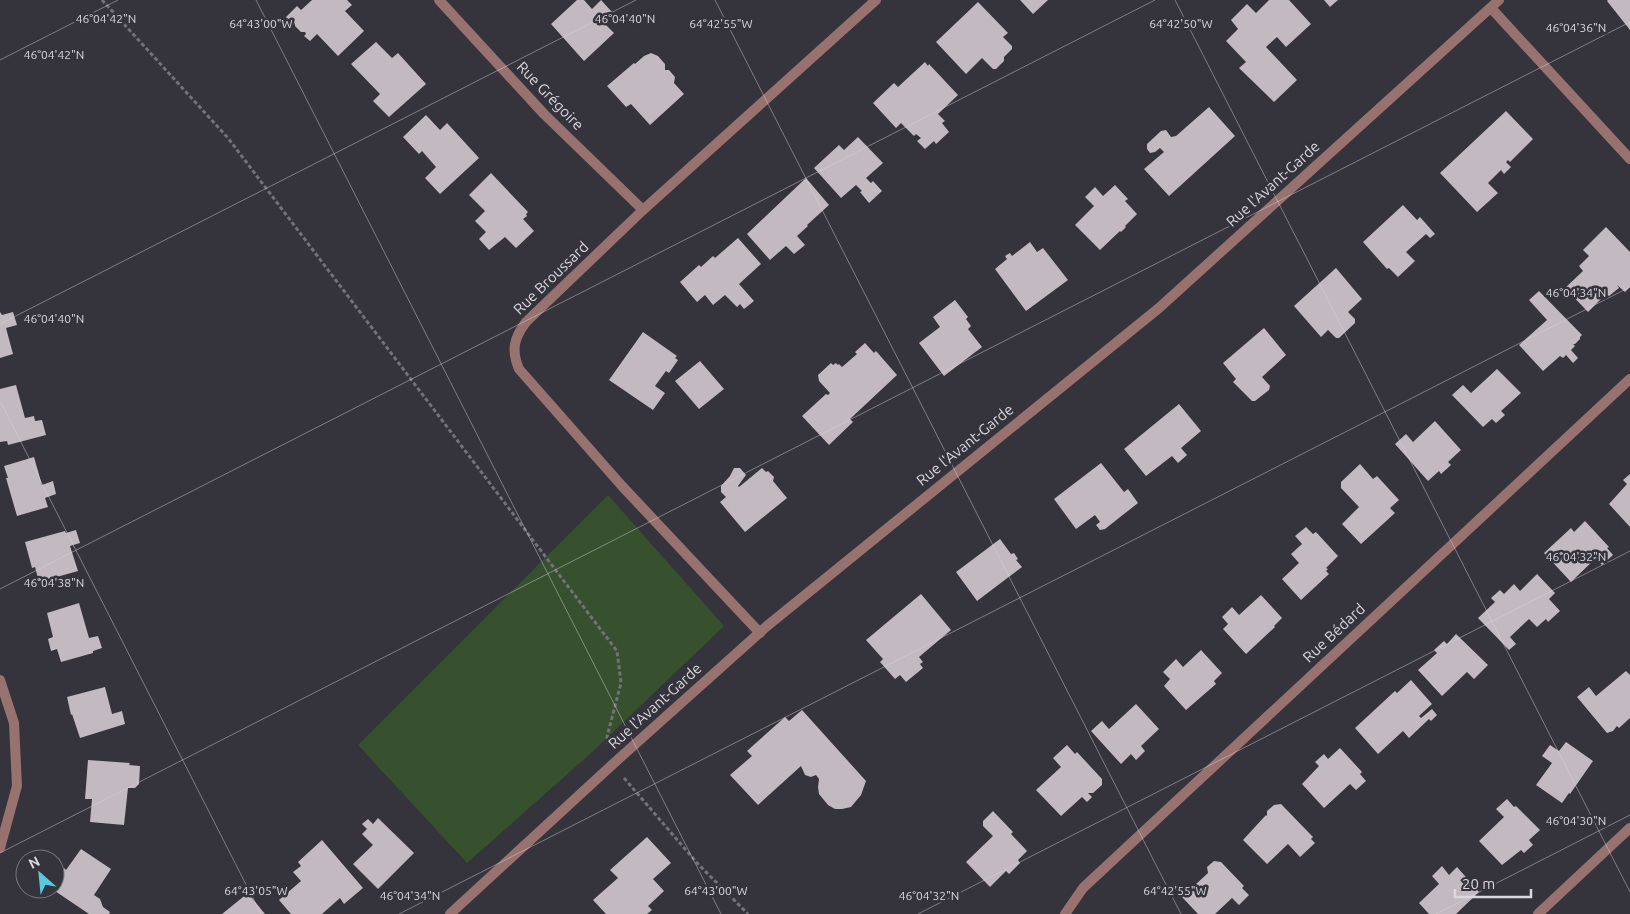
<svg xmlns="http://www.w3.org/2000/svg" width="1630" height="914" font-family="Ubuntu,sans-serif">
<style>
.green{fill:#37512e}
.building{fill:#c3b9c1}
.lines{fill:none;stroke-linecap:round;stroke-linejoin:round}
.path{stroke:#737179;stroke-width:3;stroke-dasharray:4 2.5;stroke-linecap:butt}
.street{stroke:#98726f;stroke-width:10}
.ticks{fill:none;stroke:#dad8de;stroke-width:1;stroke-opacity:0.45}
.labels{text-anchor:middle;stroke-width:5;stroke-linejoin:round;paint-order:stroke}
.street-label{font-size:15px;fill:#dad8de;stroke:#35333c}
.ticks-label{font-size:12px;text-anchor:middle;fill:#dad8de;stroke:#35333c;stroke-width:5;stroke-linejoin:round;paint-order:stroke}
</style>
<rect width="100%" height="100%" fill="#35333c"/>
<path class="green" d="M608 495 724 626 590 754 467 863 358 745Z"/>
<g class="building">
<path d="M312 0H347L352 5 345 11 364 31 338 56 317 34 310 41 304 36 306 34 305 32H301L295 26V23L293 25 286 17 297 6 301 10Z"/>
<path d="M577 0H584L592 9 601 0 612 12 602 21 614 33 584 61 551 24Z"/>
<path d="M1020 0H1048L1033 14Z"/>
<path d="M1269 0H1289L1311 24 1286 47 1277 37 1266 47 1297 80 1274 102 1239 68 1246 62 1226 41 1238 29 1231 20 1247 4 1256 13Z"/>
<path d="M1324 0H1338L1330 7Z"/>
<path d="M1608 0H1630V30L1607 1Z"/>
<path d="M978 2 1008 33 1003 37 1012 46V49L1004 57V61L996 69H993L982 58 966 74 936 42Z"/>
<path d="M376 42 392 58 398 53 426 84 389 117 373 101 380 94 351 64Z"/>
<path d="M651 53 658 56 665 64V70H669L675 77 674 83 684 94 650 125 631 104 626 107 607 86 634 63 635 64 644 56Z"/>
<path d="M925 62 928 66 929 64 958 95 938 114 945 121 942 123 949 132 936 144 934 141 925 149 917 141 921 138 916 134 914 136 901 123 896 128 873 103 894 83 898 87Z"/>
<path d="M1209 107 1235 136 1169 196 1144 169 1164 152 1160 148 1155 152 1150 153 1147 149V144L1161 131 1166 130 1171 137 1176 136Z"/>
<path d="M1506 111 1533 139 1510 162 1508 160 1506 162 1511 167 1504 174 1501 170 1488 183 1498 193 1477 212 1440 173Z"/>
<path d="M426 115 440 130 447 123 479 158 440 194 425 178 436 167 422 151 419 154 403 137Z"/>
<path d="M858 137 883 163 866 178 871 183 873 181 882 191 869 203 860 192 862 191 856 185 841 198 814 168 839 145 844 150Z"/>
<path d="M491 173 528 212 526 214 527 216 523 219 534 231 516 248 505 237 489 250 479 239 486 232 475 221 485 211 469 195Z"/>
<path d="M806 178 829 205 807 225 808 226 797 236 805 245 794 254 786 246 770 260 747 234Z"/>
<path d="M1115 185 1128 199 1125 201 1137 214 1125 226 1126 227 1121 232 1120 231 1100 250 1075 225 1094 206 1085 197 1095 187 1103 196Z"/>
<path d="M1403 205 1417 220 1420 217 1435 234 1430 238 1426 234 1406 252 1415 261 1398 277 1389 268 1387 269 1363 242Z"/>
<path d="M1606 227 1630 252V287L1625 292 1617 285 1619 288 1609 296 1606 294 1588 312 1565 288 1583 271 1579 266 1589 256 1583 250Z"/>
<path d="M738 238 761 264 739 284 754 301 744 309 740 304 737 307 725 295 713 305 705 295 697 302 680 282 699 265 701 267 713 256 715 258Z"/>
<path d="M1030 242 1037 252 1043 248 1068 280 1026 311 995 269 1007 259 1005 256 1010 253 1012 256Z"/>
<path d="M1336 268 1362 299 1348 312 1355 319V323L1339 338H1336L1328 330 1321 337 1294 306Z"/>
<path d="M1539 291 1582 335 1580 337V339L1575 344H1573L1575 346 1571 350 1578 358 1573 363 1566 355 1563 358 1560 356 1543 371 1519 345 1547 320 1529 300Z"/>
<path d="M955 300 968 317 966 319 971 326 968 329 982 347 944 376 919 343 940 327 933 317Z"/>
<path d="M0 312 2 315 13 312 17 325 6 328 13 354 0 358Z"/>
<path d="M1264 328 1286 355 1262 377 1270 386 1269 390 1255 401H1252L1233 382 1236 379 1223 363Z"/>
<path d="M643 332 677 356 675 358 678 360 669 373 666 371 655 386 665 393 653 410 609 380Z"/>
<path d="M865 343 874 353 876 351 897 375 850 419 853 422 829 445 802 416 826 394 828 395 830 393 819 381 818 375 831 363 833 365 836 363 838 365 839 364 842 367 857 354 855 352Z"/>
<path d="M700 361 724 389 699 409 675 381Z"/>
<path d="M1497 369 1521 393 1501 411 1505 415 1496 423 1492 419 1483 427 1452 395 1463 385 1471 393Z"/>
<path d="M16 385 25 418 34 416 35 421 42 420 46 435 8 445 7 441 0 442V389Z"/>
<path d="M1179 404 1201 431 1181 448 1187 455 1178 463 1172 456 1146 476 1124 449Z"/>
<path d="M1435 421 1461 450 1448 462 1451 465 1441 474 1439 471 1428 481 1395 444 1406 434 1413 442Z"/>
<path d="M34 457 42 485 53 481 56 494 45 498 48 507 17 516 6 478H8L4 466Z"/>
<path d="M1101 463 1124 492 1128 489 1138 503 1105 529 1100 530 1096 525 1100 522 1095 515 1076 529 1054 499Z"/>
<path d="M1360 464 1373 479 1377 476 1399 500 1390 508 1395 513 1361 544 1342 524 1359 507 1341 488V482Z"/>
<path d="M734 468H740L746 475 738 486 739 487 762 468 766 472 768 471 774 477 773 481 787 498 745 532 720 502 726 497 721 492V486L730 476Z"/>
<path d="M1630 474V527L1609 504 1627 484 1623 480Z"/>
<path d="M1585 521 1609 547 1607 548 1613 555 1602 565 1596 558 1571 582 1544 553 1571 528 1574 532Z"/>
<path d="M1306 527 1313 534 1316 532 1338 556 1326 568 1328 569 1326 571 1329 574 1301 600 1282 579 1299 563 1291 554 1302 544 1295 536Z"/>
<path d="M76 530 80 543 70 546 78 571 39 582 35 567 32 568 25 542 65 531 66 533Z"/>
<path d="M1000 539 1011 554 1014 553 1018 559 1016 560 1022 567 977 601 956 572Z"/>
<path d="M1537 574 1555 593 1549 599 1560 611 1548 622 1546 619 1537 627 1529 619 1510 637 1516 644 1509 650 1478 618 1495 602 1491 598 1500 590 1504 594 1514 584 1520 591Z"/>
<path d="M921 594 951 630 919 657 923 662 920 664 923 668 906 682 900 675 895 679 880 662 883 659 866 640Z"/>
<path d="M1261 595 1282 618 1274 626 1275 627 1246 654 1223 629 1228 624 1222 617 1232 607 1239 615Z"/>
<path d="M79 603 89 638 98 636 102 648 93 651V653L61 662 57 649 51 651 48 639 53 637 47 613Z"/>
<path d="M1456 634 1488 665 1474 679 1467 672 1442 696 1418 670 1437 653 1434 650 1444 641 1447 644Z"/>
<path d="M1201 650 1222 673 1214 681 1216 684 1186 710 1164 686 1170 679 1163 672 1176 659 1183 667Z"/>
<path d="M1626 671 1630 675V718L1619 728 1617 726 1613 731 1607 733 1577 697 1589 687 1596 696Z"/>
<path d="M1411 680 1432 704 1419 716 1421 718 1432 709 1437 715 1431 721 1429 719 1409 738 1403 731 1378 754 1355 728 1395 691 1397 693Z"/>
<path d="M105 687 112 714 122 711 125 724 80 738 72 714 71 715 67 697Z"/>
<path d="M1136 704 1159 729 1141 746 1145 751 1136 760 1131 754 1121 764 1091 731 1102 721 1109 729Z"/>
<path d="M802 710 866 781 861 795 851 807 842 809H835L828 805 819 794 818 787 819 779 816 775 811 777 805 775 801 766 758 805 730 775 752 756 747 751 785 717 789 721Z"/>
<path d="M1566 742 1593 761 1570 794 1569 793 1562 803 1536 785 1552 763 1542 756 1550 745 1559 751Z"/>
<path d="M1067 745 1075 754 1077 752 1102 779V785L1093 793H1088L1092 797 1087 802 1082 797 1061 816 1036 790 1061 767 1053 758Z"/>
<path d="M1340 748 1362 772 1360 774 1366 781 1356 790 1350 784 1324 808 1302 784 1319 766 1315 762 1324 754 1328 759Z"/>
<path d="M88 760 130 763 129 765 140 766 139 784 135 788H128L124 825 90 822 92 799H85Z"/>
<path d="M1507 799 1514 807 1516 806 1540 830 1529 840 1533 845 1524 853 1521 850 1502 865 1479 841 1504 817 1496 809Z"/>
<path d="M1281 804 1313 837 1311 839 1315 843 1300 857 1288 844 1267 864 1243 840 1266 815 1267 816V811L1274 805Z"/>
<path d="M993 811 1013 832 1011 834 1027 851 1018 860 1020 863 1009 874 1006 871 990 887 966 862 993 836 983 826V821Z"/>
<path d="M378 818 414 853 378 889 353 864 373 845 362 834 367 829 362 824 368 819 373 824Z"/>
<path d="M647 837 671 863 653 879 664 891 648 906 652 910 647 914H606L593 900 618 878 610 870Z"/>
<path d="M322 840 363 888 344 904 340 898 322 914H291L279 900 301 881 293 872 301 866 298 862Z"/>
<path d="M81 849 111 869 94 895 100 899 103 907 110 912 109 914H89L52 889H55L61 879 58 877 64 868 66 870Z"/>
<path d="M1214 861 1221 862 1244 886 1242 888 1249 895 1239 905 1232 898 1215 914H1198L1182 897 1208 873 1207 867Z"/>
<path d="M1442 866 1449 875 1457 867 1479 892 1456 914H1429L1419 903 1439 884 1432 876Z"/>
<path d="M248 893 265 914H222Z"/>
</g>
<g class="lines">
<g class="path">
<path d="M102 0 228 138 617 651 621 683 607 737 608 744"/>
<path d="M624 778 698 864 748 914"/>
</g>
<g class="street">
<path d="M439 0 544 114 643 210"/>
<path d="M1491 8 1630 159"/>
<path d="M760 633 622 486 519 369C511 350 514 338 526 322L643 210 876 0"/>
<path d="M0 680 14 723 17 786 0 848"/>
<path d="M450 914 613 764 767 626 1159 308 1499 0"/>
<path d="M1065 914 1083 888 1630 379"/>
<path d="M1538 914 1630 828"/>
</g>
</g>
<path class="ticks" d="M256 0 721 914M715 0 1181 914M1175 0 1630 892M0 60 118 0M0 324 636 0M0 401 261 914M0 589 1155 0M0 853 1630 22M399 914 1630 287M918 914 1630 551M1436 914 1630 815"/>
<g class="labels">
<g class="street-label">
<text transform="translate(550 96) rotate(46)" y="5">Rue Grégoire</text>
<text transform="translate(1273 184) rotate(-42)" y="5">Rue l'Avant-Garde</text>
<text transform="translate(551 278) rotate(-44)" y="5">Rue Broussard</text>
<text transform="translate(965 445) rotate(-39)" y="5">Rue l'Avant-Garde</text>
<text transform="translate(1334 633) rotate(-43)" y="5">Rue Bédard</text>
<text transform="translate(655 706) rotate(-42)" y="5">Rue l'Avant-Garde</text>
</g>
</g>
<g class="ticks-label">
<text x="106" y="23">46°04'42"N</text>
<text x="625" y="23">46°04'40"N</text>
<text x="261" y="28">64°43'00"W</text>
<text x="721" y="28">64°42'55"W</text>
<text x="1181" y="28">64°42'50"W</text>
<text x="1576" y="32">46°04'36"N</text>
<text x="54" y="59">46°04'42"N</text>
<text x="1576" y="297">46°04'34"N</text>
<text x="54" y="323">46°04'40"N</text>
<text x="1576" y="561">46°04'32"N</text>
<text x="54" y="587">46°04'38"N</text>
<text x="1576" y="825">46°04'30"N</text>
<text x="256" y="895">64°43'05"W</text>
<text x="716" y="895">64°43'00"W</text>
<text x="1175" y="895">64°42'55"W</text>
<text x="410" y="900">46°04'34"N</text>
<text x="929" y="900">46°04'32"N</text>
</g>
<g transform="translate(40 874) rotate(333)"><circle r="24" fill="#35333c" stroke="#77757d"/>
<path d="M0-4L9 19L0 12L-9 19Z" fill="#57c9e2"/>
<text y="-8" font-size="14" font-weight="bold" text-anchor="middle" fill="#dad8de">N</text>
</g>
<path d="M1455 889v8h76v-8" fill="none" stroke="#dad8de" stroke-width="2.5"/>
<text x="1462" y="889" font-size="15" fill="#dad8de" stroke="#35333c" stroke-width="4" paint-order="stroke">20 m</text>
</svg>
